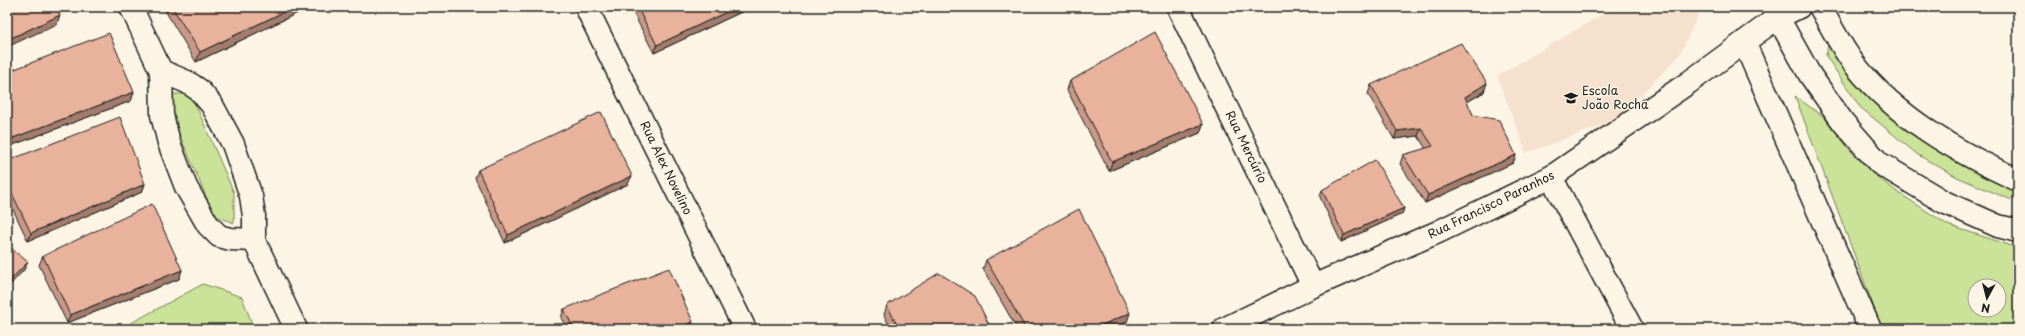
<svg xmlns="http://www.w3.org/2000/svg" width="2025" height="336" font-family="'Playpen Sans',sans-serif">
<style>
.built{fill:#f6e1cf}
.green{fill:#cbe398;stroke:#74805a;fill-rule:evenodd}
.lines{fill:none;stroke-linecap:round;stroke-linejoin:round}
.street-casing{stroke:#1c1c1c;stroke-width:25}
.secondary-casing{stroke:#1c1c1c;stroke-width:25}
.street{stroke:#fcf5e5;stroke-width:22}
.secondary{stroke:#fcf5e5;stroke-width:22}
.wall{fill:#c89986;stroke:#1c1c1c}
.shaded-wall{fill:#a27d6d;stroke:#1c1c1c}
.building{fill:#e8b29c;stroke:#1c1c1c}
.labels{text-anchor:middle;stroke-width:3;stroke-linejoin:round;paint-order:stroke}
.poi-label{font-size:12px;fill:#1c1c1c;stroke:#fcf5e5;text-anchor:start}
.street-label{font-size:12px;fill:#1c1c1c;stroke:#fcf5e5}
</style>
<rect width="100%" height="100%" fill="#fcf5e5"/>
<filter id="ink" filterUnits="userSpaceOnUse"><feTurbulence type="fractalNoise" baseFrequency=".025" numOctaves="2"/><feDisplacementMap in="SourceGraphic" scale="8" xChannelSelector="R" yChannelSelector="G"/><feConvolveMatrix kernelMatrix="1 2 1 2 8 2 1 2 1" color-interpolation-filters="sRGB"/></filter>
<g filter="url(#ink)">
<path class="built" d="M1621 7H1702L1679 56 1615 121 1526 153 1497 76 1603 14Z"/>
<g class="green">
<path d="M1829 38 1849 60 2018 185V200L2009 199 1957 177 1918 155 1860 107 1826 56Z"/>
<path d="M172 94H191L234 193V223L214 215 174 122Z"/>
<path d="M1795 96 1824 117 1849 149 1872 173 1896 191 1948 225 2018 248V329H1882ZM1975 286H1999V310H1975Z"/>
<path d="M203 284 242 297 254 329H120Z"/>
</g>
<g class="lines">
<defs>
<g id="street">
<path d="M131 7 161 71 162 115 169 143 186 187 208 225 219 236 230 239 254 240"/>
<path d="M586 7 745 329"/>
<path d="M1178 7 1313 286"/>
<path d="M1744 42 1870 329"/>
<path d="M161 71 187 82 199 90 212 105 233 144 251 196 254 216V240L296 329"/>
<path d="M1551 177 1632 329"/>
<path d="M1224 329 1313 286 1438 232 1551 177 1688 83 1777 18 1799 7"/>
</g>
<g id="secondary">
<path d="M1772 7 1810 75 1843 122 1879 163 1944 202 1998 226 2018 231"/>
<path d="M1820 7C1831 26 1841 47 1855 65 1897 118 1957 152 2018 180"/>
</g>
</defs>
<use href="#street" class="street-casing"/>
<use href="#secondary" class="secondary-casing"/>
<use href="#street" class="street"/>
<use href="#secondary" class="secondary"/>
</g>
<g class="wall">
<path d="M163 7H310L196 62Z"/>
<path d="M630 7H752L654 53Z"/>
<path d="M7 72 134 92 131 101 10 146 7 140Z"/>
<path d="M1070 81 1203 124 1200 133 1109 171 1067 90Z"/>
<path d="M1371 85 1484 92 1467 102 1473 115 1516 155 1513 163 1425 203 1400 164 1403 155 1426 149 1418 136 1394 139 1368 94Z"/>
<path d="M7 161 145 184 142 192 28 241 7 197Z"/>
<path d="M478 170 628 184 505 243 475 178Z"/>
<path d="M1322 190 1404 208 1402 214 1341 242 1320 197Z"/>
<path d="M43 256 182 270 179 279 67 323 39 265Z"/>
<path d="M986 260 1127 322 1111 329H1017L983 269Z"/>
<path d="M887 305 991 329H891L884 315Z"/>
<path d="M564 309 690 329H567L561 318Z"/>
</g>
<g class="shaded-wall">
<path d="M294 7H310L196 62 200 52Z"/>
<path d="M737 7H752L654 53 657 45Z"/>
<path d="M60 15 57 24 7 47V40Z"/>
<path d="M1487 83 1484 92 1462 105 1465 97Z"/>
<path d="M134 92 131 101 10 146 13 138Z"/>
<path d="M1203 124 1200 133 1109 171 1112 162Z"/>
<path d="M1421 128 1418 136 1394 139 1397 131Z"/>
<path d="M1516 155 1513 163 1425 203 1428 195Z"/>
<path d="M632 176 628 184 505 243 508 235Z"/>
<path d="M145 184 142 192 28 241 31 233Z"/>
<path d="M1404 208 1402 214 1341 242 1344 235Z"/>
<path d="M28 262 24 270 7 288V283Z"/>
<path d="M182 270 179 279 67 323 70 315Z"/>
<path d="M1130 313 1127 322 1111 329H1092Z"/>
<path d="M693 322 690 329H676Z"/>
</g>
<g class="building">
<path d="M7 7H57L60 15 7 40Z"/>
<path d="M172 7H294L200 52Z"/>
<path d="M637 7H737L657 45Z"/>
<path d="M1155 32 1203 124 1112 162 1070 81Z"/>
<path d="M109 33 134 92 13 138 7 124V72Z"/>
<path d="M1461 43 1487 83 1465 97 1473 115 1499 120 1516 155 1428 195 1403 155 1433 146 1421 128 1397 131 1371 85Z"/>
<path d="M601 112 632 176 508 235 478 170Z"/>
<path d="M120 117 145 184 31 233 7 183V161Z"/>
<path d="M1375 160 1404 208 1344 235 1322 190Z"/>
<path d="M152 204 182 270 70 315 43 256Z"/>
<path d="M1079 209 1130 313 1092 329H1026L986 260Z"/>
<path d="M7 245 28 262 7 283Z"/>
<path d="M669 268 693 322 676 329H574L564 309Z"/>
<path d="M939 273 975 296 991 329H899L887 305Z"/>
</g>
</g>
<defs>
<symbol id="school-bare" viewBox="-9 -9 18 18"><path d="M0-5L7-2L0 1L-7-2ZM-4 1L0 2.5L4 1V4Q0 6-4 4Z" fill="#1c1c1c" stroke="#fcf5e5" stroke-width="2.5" paint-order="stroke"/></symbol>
</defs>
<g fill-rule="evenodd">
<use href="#school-bare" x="1561" y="88" width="20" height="20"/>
</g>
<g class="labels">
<g class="poi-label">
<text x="1582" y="95">Escola<tspan x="1582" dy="14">João Rocha</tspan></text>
</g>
<g class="street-label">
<text transform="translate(1246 147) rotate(64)" y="4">Rua Mercúrio</text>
<text transform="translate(666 168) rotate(64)" y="4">Rua Alex Novelino</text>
<text transform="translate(1491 205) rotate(-26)" y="4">Rua Francisco Paranhos</text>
</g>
</g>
<rect width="2025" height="336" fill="none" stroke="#fcf5e5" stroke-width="24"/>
<rect x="12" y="12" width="2001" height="312" fill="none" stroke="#1c1c1c" stroke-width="1.5" filter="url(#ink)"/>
<g transform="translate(1987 298) rotate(187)"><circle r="19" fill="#fcf5e5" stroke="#a29e95"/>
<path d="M0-3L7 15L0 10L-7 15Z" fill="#1c1c1c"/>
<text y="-6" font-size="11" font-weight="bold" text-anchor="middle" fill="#1c1c1c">N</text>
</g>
</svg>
